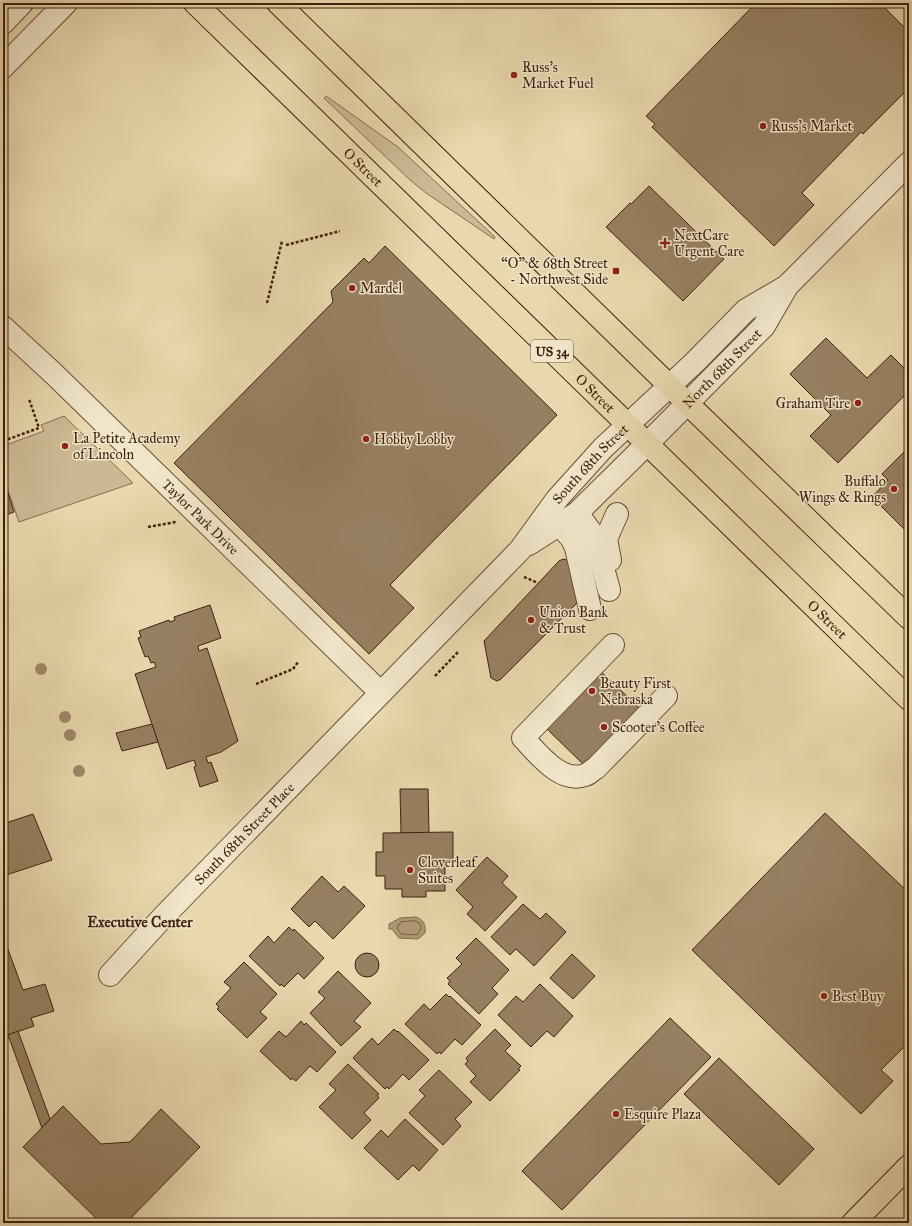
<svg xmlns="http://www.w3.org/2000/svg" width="912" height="1226" font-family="'IM FELL Great Primer',serif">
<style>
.green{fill:#ccb993;stroke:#866c52}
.water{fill:#af9978;stroke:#82694e}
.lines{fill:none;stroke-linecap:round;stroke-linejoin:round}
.shore{stroke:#775c44;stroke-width:1}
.building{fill:#978062;stroke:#3f2010}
.minor-casing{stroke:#6a4e38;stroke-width:24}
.major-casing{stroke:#3f2010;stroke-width:24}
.path{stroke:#3f2010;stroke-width:2.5;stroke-dasharray:3 2;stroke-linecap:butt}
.minor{stroke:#f1e6ca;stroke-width:22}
.major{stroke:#e9d8ae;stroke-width:22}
.tree{fill:#9f8869}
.poi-dot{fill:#8f2418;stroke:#f1e6ca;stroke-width:1.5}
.labels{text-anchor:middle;stroke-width:3;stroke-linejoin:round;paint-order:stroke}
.shield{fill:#f1e6ca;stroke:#745b48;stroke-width:1}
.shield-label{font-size:13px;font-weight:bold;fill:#3f2010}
.poi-label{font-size:14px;fill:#3f2010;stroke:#f1e6ca;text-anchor:start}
.street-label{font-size:14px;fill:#3f2010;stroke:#f1e6ca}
.neighbourhood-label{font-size:15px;font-weight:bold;fill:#3f2010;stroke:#f1e6ca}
</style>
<rect width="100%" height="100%" fill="#e9d8ae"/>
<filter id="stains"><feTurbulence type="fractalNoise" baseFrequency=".005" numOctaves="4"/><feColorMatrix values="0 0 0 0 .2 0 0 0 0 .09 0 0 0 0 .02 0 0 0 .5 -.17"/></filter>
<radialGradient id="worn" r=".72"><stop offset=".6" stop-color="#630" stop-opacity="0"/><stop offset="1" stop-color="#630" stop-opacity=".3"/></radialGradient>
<g class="green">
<path d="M326 96 398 147 495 237 494 239 426 193 410 180 324 98Z"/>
<path d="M64 416 133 483 19 522 3 476V446L44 431 41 425Z"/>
</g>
<path class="water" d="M416 917C424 920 426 925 425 933L418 939 399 938 392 929H389V924L400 918Z"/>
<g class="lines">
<path class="shore" d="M416 921 420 924 421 928 417 935 401 934 397 928 401 922Z"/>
</g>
<g class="building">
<path d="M756 3H880L909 32V88L863 134 861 132 802 193 814 205 774 246 652 127 655 124 646 116Z"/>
<path d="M649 186 724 259 683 301 606 227 630 203 631 204Z"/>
<path d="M385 246 557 415 390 585 414 608 369 654 174 463 333 302 331 291 364 258 369 263Z"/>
<path d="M826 338 867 378 891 355 909 373V391L838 463 810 436 831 415 790 374Z"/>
<path d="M909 447V534L872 497 888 480 882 474Z"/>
<path d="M3 477 14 512 3 516Z"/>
<path d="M563 559 570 561 578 602 501 679 497 681 491 678 484 641 559 561Z"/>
<path d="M210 605 221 638 198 646 199 651 207 648 238 741 221 752 206 757 208 763 211 762 218 781 200 787 194 767 196 766 194 760 167 769 135 674 156 667 154 662 151 663 148 656 145 657 138 638 141 637 139 631 169 620 170 622 175 620 174 617Z"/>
<path d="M599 670 631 700 635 696 640 701 636 705 640 709 585 766 544 726Z"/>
<path d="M152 724 158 742 122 751 116 733Z"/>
<path d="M400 789H428L429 833H401Z"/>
<path d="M825 813 909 893V1042L881 1070 893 1081 861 1114 692 950Z"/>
<path d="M33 814 52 860 3 876V824Z"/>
<path d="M453 832V863H445V891H426V897H402V889H385V876H376V852H383V833Z"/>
<path d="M487 857 508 876 502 883 517 897 485 931 467 914 473 907 456 890Z"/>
<path d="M322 876 338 892 344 886 365 906 333 939 315 921 309 927 291 909Z"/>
<path d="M523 904 540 919 546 913 566 932 534 966 516 949 510 955 491 937Z"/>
<path d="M289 927 293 931 294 929 324 958 304 979 298 973 284 987 281 984 280 986 249 956 268 936 274 943Z"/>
<path d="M3 936 23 990 45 984 54 1011 31 1018 34 1026 8 1035 5 1027H3Z"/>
<path d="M476 938 509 970 492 988 498 994 479 1014 448 984 450 981 447 978 462 964 456 958Z"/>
<circle cx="367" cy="965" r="12"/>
<path d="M572 954 595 976 573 999 550 978Z"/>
<path d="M244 962 277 994 260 1012 267 1018 247 1038 217 1009 219 1007 216 1004 231 988 224 982Z"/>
<path d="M338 971 371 1003 354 1021 361 1027 341 1046 310 1013 325 998 318 992Z"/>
<path d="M540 984 573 1016 554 1037 547 1031 531 1047 498 1015 516 996 523 1002Z"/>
<path d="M446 994 449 997 450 996 481 1025 462 1045 455 1039 441 1054 439 1052 437 1054 405 1024 424 1004 430 1010Z"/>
<path d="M670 1018 711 1057 562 1210 522 1171Z"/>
<path d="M301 1021 304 1025 306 1023 336 1052 317 1072 310 1066 296 1081 292 1078 291 1080 260 1051 279 1031 286 1037Z"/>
<path d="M394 1029 397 1032 398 1031 429 1060 409 1080 403 1074 389 1089 387 1087 385 1089 353 1058 372 1038 378 1045Z"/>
<path d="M495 1029 511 1045 505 1051 521 1066 518 1069 520 1070 490 1101 470 1082 476 1076 465 1064 468 1061 466 1058Z"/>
<path d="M18 1031 50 1119 42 1128 8 1035Z"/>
<path d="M719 1058 814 1149 779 1185 684 1094Z"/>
<path d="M348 1064 379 1094 377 1095 379 1098 364 1113 371 1120 352 1139 319 1107 336 1090 329 1084Z"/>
<path d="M439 1070 472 1102 455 1119 461 1126 443 1145 409 1113 425 1096 419 1090Z"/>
<path d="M63 1106 101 1144 130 1142 161 1109 200 1147 126 1223H101L23 1147Z"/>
<path d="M405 1119 438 1150 419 1171 413 1165 398 1180 364 1148 381 1130 388 1137Z"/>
</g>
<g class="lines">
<defs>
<g id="minor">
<path d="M3 23 22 3"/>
<path d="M3 67 66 3"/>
<path id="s1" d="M3 327 54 374 380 692"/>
<path d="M577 513 594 536 609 590"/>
<path d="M560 525 572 539 576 548 590 609"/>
<path id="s2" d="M529 544 577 513 647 444 764 326 786 288"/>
<path d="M610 560 606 539 617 514"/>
<path d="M613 645 523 738C538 753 560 784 585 775 589 774 592 770 596 768L666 696"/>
<path id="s3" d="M110 975 162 918 520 550 557 499 603 448 695 362 746 310 787 286 909 163"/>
</g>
<g id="major">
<path id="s4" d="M195 3 909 699"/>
<path d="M278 3 687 403 909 618"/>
<path d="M853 1223 909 1166"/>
</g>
</defs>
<use href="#minor" class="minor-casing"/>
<use href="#major" class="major-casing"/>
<g class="path">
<path d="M286 245 340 231"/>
<path d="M267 303 282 241"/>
<path d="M3 441 39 428 29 399"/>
<path d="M148 527 176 522"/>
<path d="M524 577 538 583"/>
<path d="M435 676 458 652"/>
<path d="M256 684 293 669 298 662"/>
</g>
<use href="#minor" class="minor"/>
<use href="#major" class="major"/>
</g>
<g class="tree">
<circle cx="41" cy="669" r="6"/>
<circle cx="65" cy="717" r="6"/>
<circle cx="70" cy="735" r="6"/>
<circle cx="79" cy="771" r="6"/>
</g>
<g class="poi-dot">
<circle cx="514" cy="75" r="4"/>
<circle cx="763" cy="126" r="4"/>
<path d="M663 237h4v4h4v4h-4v4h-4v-4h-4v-4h4z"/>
<rect x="612" y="267" width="8" height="8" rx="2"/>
<circle cx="352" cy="288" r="4"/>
<circle cx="858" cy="403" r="4"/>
<circle cx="366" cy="439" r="4"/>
<circle cx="65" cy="446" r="4"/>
<circle cx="894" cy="489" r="4"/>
<circle cx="531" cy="620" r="4"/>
<circle cx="592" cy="691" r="4"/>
<circle cx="604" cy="727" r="4"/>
<circle cx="410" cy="870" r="4"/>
<circle cx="824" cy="996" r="4"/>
<circle cx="616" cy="1114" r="4"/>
</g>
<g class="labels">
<rect class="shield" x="531" y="340" width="42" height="22" rx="3"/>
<g class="shield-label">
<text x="552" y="356">US 34</text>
</g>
<g class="poi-label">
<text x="522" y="72">Russ's<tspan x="522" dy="16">Market Fuel</tspan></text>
<text x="771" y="131">Russ's Market</text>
<text x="674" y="240">NextCare<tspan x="674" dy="16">Urgent Care</tspan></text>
<text x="608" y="268" text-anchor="end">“O” &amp; 68th Street<tspan x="608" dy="16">- Northwest Side</tspan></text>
<text x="360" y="293">Mardel</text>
<text x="850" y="408" text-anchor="end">Graham Tire</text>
<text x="73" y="443">La Petite Academy<tspan x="73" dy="16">of Lincoln</tspan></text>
<text x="374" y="444">Hobby Lobby</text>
<text x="886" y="486" text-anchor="end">Buffalo<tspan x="886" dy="16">Wings &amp; Rings</tspan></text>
<text x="539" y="617">Union Bank<tspan x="539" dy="16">&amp; Trust</tspan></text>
<text x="600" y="688">Beauty First<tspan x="600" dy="16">Nebraska</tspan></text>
<text x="612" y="732">Scooter's Coffee</text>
<text x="418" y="867">Cloverleaf<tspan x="418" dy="16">Suites</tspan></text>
<text x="832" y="1001">Best Buy</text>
<text x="624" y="1119">Esquire Plaza</text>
</g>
<g class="street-label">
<text dy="5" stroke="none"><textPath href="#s4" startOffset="235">O Street</textPath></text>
<text dy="5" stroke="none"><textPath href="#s2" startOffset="262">North 68th Street</textPath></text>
<text dy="5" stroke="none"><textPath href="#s4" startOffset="559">O Street</textPath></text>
<text dy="5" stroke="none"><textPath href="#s3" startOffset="702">South 68th Street</textPath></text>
<text dy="5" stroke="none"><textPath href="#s1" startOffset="274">Taylor Park Drive</textPath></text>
<text dy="5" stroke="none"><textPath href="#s4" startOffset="883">O Street</textPath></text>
<text dy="5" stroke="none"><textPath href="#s3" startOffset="195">South 68th Street Place</textPath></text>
</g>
<g class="neighbourhood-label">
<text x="140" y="927">Executive Center</text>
</g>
</g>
<rect width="912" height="1226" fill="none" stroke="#e9d8ae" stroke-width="16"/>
<rect x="4" y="4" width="904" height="1218" fill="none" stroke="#3f2010" stroke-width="2"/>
<rect x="8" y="8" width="896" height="1210" fill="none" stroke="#3f2010"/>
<rect width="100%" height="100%" filter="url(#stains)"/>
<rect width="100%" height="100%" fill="url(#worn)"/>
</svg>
